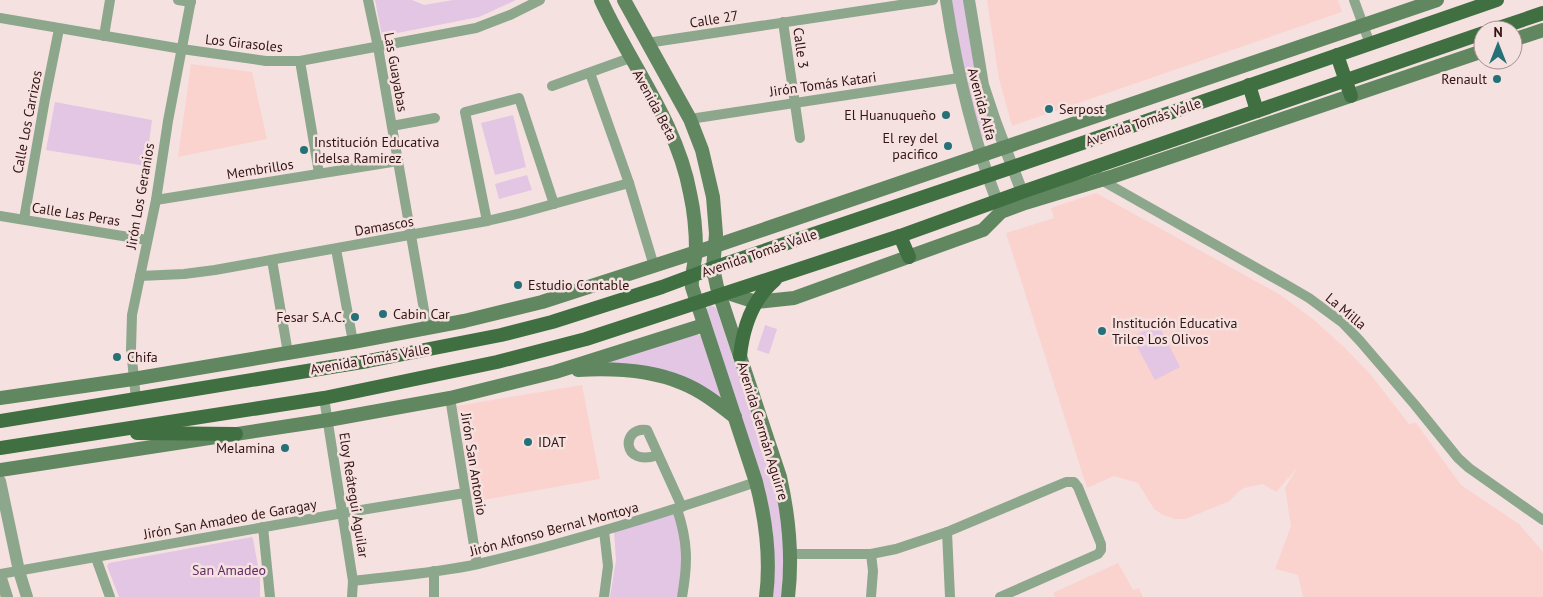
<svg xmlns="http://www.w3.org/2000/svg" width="1543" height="597" font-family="'PT Sans',sans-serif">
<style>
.built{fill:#fad2ce}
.green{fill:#e3c5e4}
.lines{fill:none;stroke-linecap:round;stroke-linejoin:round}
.minor{stroke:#8da78d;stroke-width:10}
.tertiary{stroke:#8da78d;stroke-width:12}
.secondary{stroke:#618761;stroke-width:14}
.primary{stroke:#407042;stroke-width:14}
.poi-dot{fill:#267077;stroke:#f5e2e0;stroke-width:2}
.labels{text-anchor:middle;stroke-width:5;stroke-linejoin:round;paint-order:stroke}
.street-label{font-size:14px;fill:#341413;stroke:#f5e2e0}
.poi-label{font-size:14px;fill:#341413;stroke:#f5e2e0;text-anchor:start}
.park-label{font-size:14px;fill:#612a64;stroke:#f5e2e0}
</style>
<rect width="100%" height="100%" fill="#f5e2e0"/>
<g class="built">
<path d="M987 0H1338L1342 12 1012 126 999 79Z"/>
<path d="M191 64 252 72 267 139 178 157Z"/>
<path d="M1096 193 1279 294 1314 320 1344 347 1371 375 1409 424 1416 423 1461 485 1519 524 1543 552V597H1303L1298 575 1275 569 1291 526 1285 488 1297 468 1276 492 1263 484 1244 488 1238 492 1230 501 1185 519H1175L1163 515 1154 509 1138 483 1114 476 1087 488 1006 233 1054 218 1051 208Z"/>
<path d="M582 385 600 479 472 502 457 406Z"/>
<path d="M1118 563 1133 590 1139 588 1143 597H1055L1053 593Z"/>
</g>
<g class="green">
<path d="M375 0H412L424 5 453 0H516L479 17 382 36Z"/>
<path d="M950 0H965L993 131 994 137 990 141 984 139 980 134 969 100Z"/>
<path d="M55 102 152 120 146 166 46 150Z"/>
<path d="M513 115 526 167 495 175 481 123Z"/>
<path d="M527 175 532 190 499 199 495 184Z"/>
<path d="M710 305 715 307 717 310 776 488C784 524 785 560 781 597H770L773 533 765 488 705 310Z"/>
<path d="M1158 324 1180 367 1155 380 1132 337Z"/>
<path d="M765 325 777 329 769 354 757 350Z"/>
<path d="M695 333 701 336 722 398 720 399 604 363Z"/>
<path d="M678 513 682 534 680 597H610L616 560 614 531Z"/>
<path d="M252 537 253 539 260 577V597H119L107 566 109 563Z"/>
</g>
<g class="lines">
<g class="minor">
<path d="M178 0 191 2"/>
<path d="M368 0 378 47 427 327"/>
<path d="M1354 0 1370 44"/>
<path d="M0 18 182 49 266 61H300L476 28 510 15 540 0"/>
<path d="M783 22 800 138"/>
<path d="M104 36 110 0"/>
<path d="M647 43 933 0"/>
<path d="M300 61 319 173"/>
<path d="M590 73 629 183 654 266"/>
<path d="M552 86 630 58"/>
<path d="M690 119 959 78"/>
<path d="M392 126 435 118"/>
<path d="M1100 177 1101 180 1292 288 1309 298 1343 323 1360 341 1415 405 1458 458 1469 468 1543 520"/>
<path d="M156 200 398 161"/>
<path d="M0 216 147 240"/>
<path d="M24 219 45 99 59 29"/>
<path d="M487 221 465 112 519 98 554 204"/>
<path d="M336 249 353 342"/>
<path d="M272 260 288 353"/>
<path d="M140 276 184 274 215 270 487 221 521 213 629 183"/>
<path d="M324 398 353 581 352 597"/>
<path d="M450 398 477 564"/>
<path d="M136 399 131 349 132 315 156 200 168 121 191 0"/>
<path d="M658 455C621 468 621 426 647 430L682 507"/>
<path d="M677 509C688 542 688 563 682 597"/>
<path d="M263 527 270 597"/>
<path d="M947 532 950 597"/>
<path d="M791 554H871L896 549 947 532 1066 482H1074L1078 487 1101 544V550L1098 554 1000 597"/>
<path d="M871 554 873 571 871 597"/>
<path d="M96 558 110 597"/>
<path d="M434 571V597"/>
<path d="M0 574 343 513 465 493"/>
<path d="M353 581C395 576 437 573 478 564 572 542 665 513 756 482"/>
<path d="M604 597 608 566 604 531"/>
</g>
<g class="tertiary">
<path d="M946 0C957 73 973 140 1000 209"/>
<path d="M969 0 983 85 995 121 1025 200"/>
<path d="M0 481 19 571 27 597"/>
<path d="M0 575 7 597"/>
</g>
<g class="secondary">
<path d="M601 0C630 64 677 122 690 193 694 211 696 231 696 250 695 263 691 274 692 287L756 482C766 520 771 558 766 597"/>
<path d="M624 0 690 119 702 150 713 197 716 234 713 268 717 287 780 477C789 517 793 556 788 597"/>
<path d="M1513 40 1543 30"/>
<path d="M728 293 756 302 794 298 983 230 1001 212 1025 203 1114 176 1483 51"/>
<path d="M578 370C612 368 651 370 682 383 702 391 718 404 735 417"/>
<path d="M0 398 133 379 353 342 464 321 542 302 715 246 1437 0"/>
<path d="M0 470 328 420 450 398 555 372 704 325"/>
</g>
<g class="primary">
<path d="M1493 30 1543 13"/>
<path d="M1337 55 1351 96"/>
<path d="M1249 85 1257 111"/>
<path d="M900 236 909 257"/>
<path d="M740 356C743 328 753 299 775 280"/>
<path d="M0 421 368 361 501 335 552 322 662 287 713 268 1013 167 1497 0"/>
<path d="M137 433 236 434"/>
<path d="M0 448 324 398 497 362 586 339 900 236 1022 192 1483 33"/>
</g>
</g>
<g class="poi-dot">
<circle cx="1497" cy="79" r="5"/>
<circle cx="1049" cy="109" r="5"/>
<circle cx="946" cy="115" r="5"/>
<circle cx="948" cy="146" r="5"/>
<circle cx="304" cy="150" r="5"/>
<circle cx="518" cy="285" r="5"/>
<circle cx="383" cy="314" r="5"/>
<circle cx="355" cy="317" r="5"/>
<circle cx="1102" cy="331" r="5"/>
<circle cx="117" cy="357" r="5"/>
<circle cx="528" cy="442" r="5"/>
<circle cx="285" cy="448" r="5"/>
</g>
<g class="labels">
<g class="street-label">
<text transform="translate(714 19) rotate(-9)" y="5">Calle 27</text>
<text transform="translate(244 43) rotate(6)" y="5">Los Girasoles</text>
<text transform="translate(801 48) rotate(82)" y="5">Calle 3</text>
<text transform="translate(396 72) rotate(80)" y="5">Las Guayabas</text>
<text transform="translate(823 84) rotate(-8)" y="5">Jirón Tomás Katari</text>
<text transform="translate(982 104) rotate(75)" y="5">Avenida Alfa</text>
<text transform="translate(655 105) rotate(62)" y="5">Avenida Beta</text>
<text transform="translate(27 122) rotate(-79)" y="5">Calle Los Carrizos</text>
<text transform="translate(1143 122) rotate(-19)" y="5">Avenida Tomás Valle</text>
<text transform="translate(260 169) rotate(-9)" y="5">Membrillos</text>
<text transform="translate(140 196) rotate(-80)" y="5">Jirón Los Geranios</text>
<text transform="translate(76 214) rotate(9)" y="5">Calle Las Peras</text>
<text transform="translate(384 226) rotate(-10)" y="5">Damascos</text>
<text transform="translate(759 253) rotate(-19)" y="5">Avenida Tomás Valle</text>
<text transform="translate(1346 311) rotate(40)" y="5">La Milla</text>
<text transform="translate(370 359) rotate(-10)" y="5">Avenida Tomás Valle</text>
<text transform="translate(763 431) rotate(73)" y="5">Avenida Germán Aguirre</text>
<text transform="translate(474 464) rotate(81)" y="5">Jirón San Antonio</text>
<text transform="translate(354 495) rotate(81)" y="5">Eloy Reátegui Aguilar</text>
<text transform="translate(230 519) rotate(-10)" y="5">Jirón San Amadeo de Garagay</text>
<text transform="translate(554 529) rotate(-15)" y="5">Jirón Alfonso Bernal Montoya</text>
</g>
<g class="poi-label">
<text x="1487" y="84" text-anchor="end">Renault</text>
<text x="1059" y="114">Serpost</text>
<text x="936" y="120" text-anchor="end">El Huanuqueño</text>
<text x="938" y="143" text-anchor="end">El rey del<tspan x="938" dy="16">pacifico</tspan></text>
<text x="314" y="147">Institución Educativa<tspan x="314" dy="16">Idelsa Ramirez</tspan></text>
<text x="528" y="290">Estudio Contable</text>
<text x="393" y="319">Cabin Car</text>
<text x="345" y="322" text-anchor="end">Fesar S.A.C.</text>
<text x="1112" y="328">Institución Educativa<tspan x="1112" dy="16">Trilce Los Olivos</tspan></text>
<text x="127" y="362">Chifa</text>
<text x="538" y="447">IDAT</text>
<text x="275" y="453" text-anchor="end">Melamina</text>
</g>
<g class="park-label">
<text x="229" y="575">San Amadeo</text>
</g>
</g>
<g transform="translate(1498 45)"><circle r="24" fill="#f5e2e0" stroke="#a8908e"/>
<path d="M0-4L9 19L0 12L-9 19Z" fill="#267077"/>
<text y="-8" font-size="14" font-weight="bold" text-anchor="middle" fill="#341413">N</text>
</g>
</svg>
